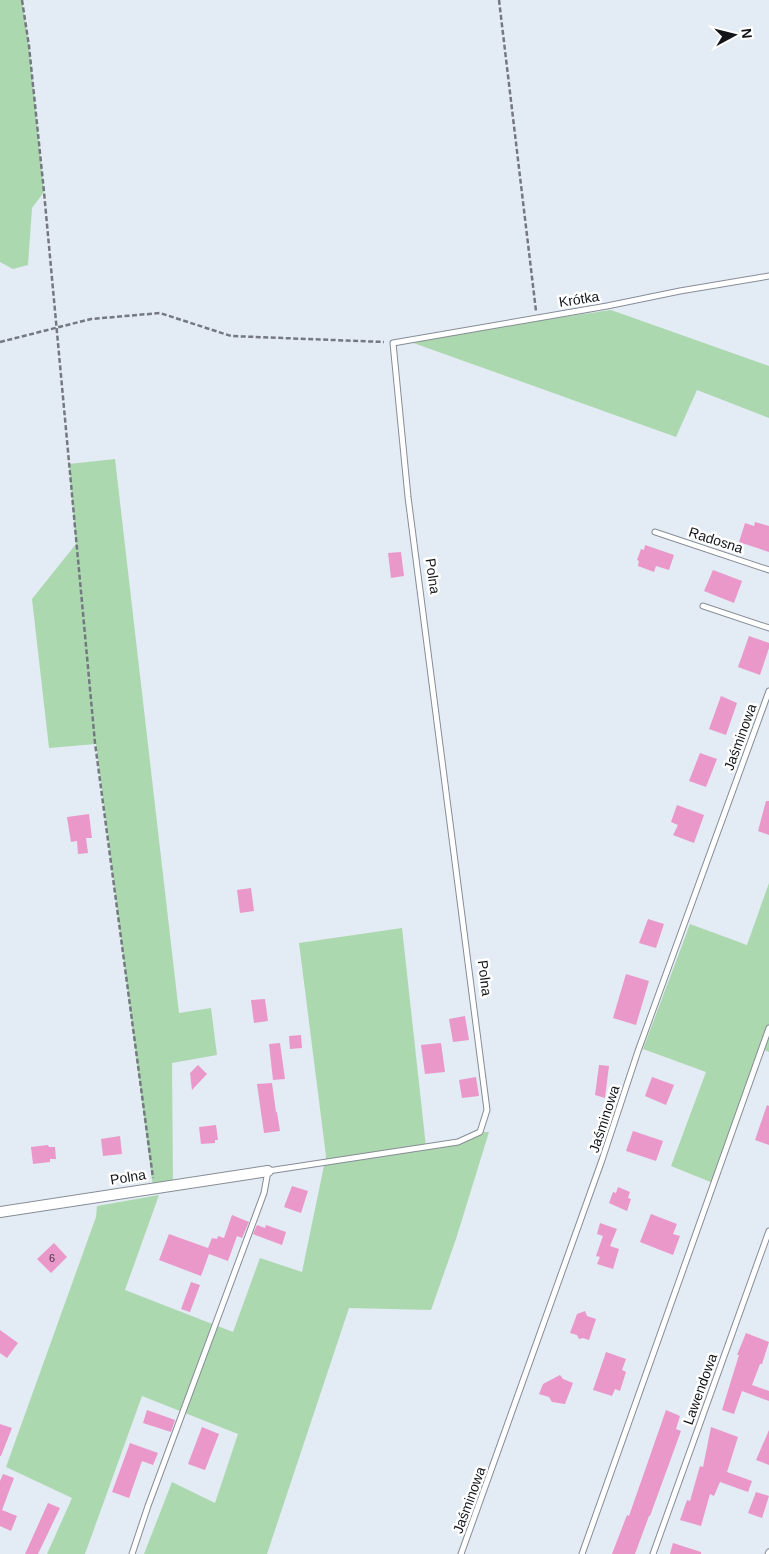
<svg xmlns="http://www.w3.org/2000/svg" width="769" height="1554" font-family="Helvetica,sans-serif">
<style>
.green{fill:#acd8af}
.building{fill:#ea98c9}
.lines{fill:none;stroke-linecap:round;stroke-linejoin:round}
.lane-casing{stroke:#868d96;stroke-width:7}
.street-casing{stroke:#868d96;stroke-width:12}
.path{stroke:#747980;stroke-width:2.5;stroke-dasharray:5 2.5;stroke-linecap:butt}
.lane{stroke:#fff;stroke-width:5}
.street{stroke:#fff;stroke-width:10}
.labels{text-anchor:middle;stroke-width:5;stroke-linejoin:round;paint-order:stroke}
.number-label{font-size:11px;fill:#493645}
.street-label{font-size:14px;fill:#131519;stroke:#fff}
</style>
<rect width="100%" height="100%" fill="#e3ebf5"/>
<g class="green">
<path d="M0 0H22L29 46 44 192 32 208 28 265 13 269 0 262Z"/>
<path d="M611 310 769 366V418L697 390 676 437 405 340Z"/>
<path d="M115 459 179 1013 211 1008 217 1055 172 1063 173 1184 153 1187 96 744 49 748 32 599 76 544 69 464Z"/>
<path d="M769 883V1052L760 1048 713 1183 671 1166 706 1072 643 1049 690 924 747 945Z"/>
<path d="M402 928 426 1147 458 1142 480 1132H489L456 1239 431 1310 349 1308 267 1554H144L172 1482 215 1503 238 1434 142 1396 85 1554H47L72 1498 6 1467 96 1217 97 1206 159 1195 125 1290 233 1332 260 1258 302 1272 326 1156 299 943Z"/>
</g>
<g class="building">
<path d="M755 522 769 526V552L739 542 745 523 754 526Z"/>
<path d="M645 545 674 555 669 570 656 566 654 572 638 566 639 561 637 560 641 549 644 550Z"/>
<path d="M401 552 404 576 391 578 388 553Z"/>
<path d="M713 570 742 581 734 603 704 591Z"/>
<path d="M749 636 769 643V648L760 675 738 667Z"/>
<path d="M721 696 737 703 726 735 709 729Z"/>
<path d="M700 753 717 759 706 787 689 781Z"/>
<path d="M766 801H769V835L758 831Z"/>
<path d="M677 805 704 815 694 843 673 835 678 825 671 822Z"/>
<path d="M89 814 92 838H86L88 853 78 854 77 841 71 842 67 817Z"/>
<path d="M251 888 254 911 240 913 237 890Z"/>
<path d="M648 919 664 924 656 948 639 943Z"/>
<path d="M626 974 649 981 636 1025 613 1018Z"/>
<path d="M265 999 268 1021 254 1023 251 1000Z"/>
<path d="M465 1016 469 1040 453 1042 449 1019Z"/>
<path d="M301 1035 302 1048 290 1049 289 1036Z"/>
<path d="M280 1043 285 1079 273 1080 269 1044Z"/>
<path d="M441 1043 445 1072 425 1074 421 1045Z"/>
<path d="M198 1065 207 1074 192 1090 190 1073Z"/>
<path d="M599 1065 609 1066 605 1098 595 1095Z"/>
<path d="M476 1077 479 1096 462 1098 459 1080Z"/>
<path d="M652 1077 674 1085 666 1105 645 1096Z"/>
<path d="M272 1083 276 1112H277L280 1131 264 1133 257 1084Z"/>
<path d="M767 1105 769 1106V1145L755 1140Z"/>
<path d="M216 1125 218 1140H215V1143L201 1144 199 1127Z"/>
<path d="M633 1131 663 1141 656 1161 626 1151Z"/>
<path d="M120 1136 122 1154 103 1156 101 1139Z"/>
<path d="M48 1145 49 1147H55L56 1159H50V1162L33 1164 31 1147Z"/>
<path d="M292 1186 308 1191 301 1213 284 1207Z"/>
<path d="M618 1187 630 1192 628 1198 631 1199 627 1211 609 1203 613 1192 616 1193Z"/>
<path d="M651 1214 677 1224 673 1234 680 1236 673 1255 640 1242Z"/>
<path d="M232 1215 249 1222 242 1238 237 1236 228 1261 209 1254 201 1276 159 1260 169 1234 208 1248 212 1238 217 1239 218 1236 224 1238Z"/>
<path d="M600 1223 617 1229 610 1246 619 1249 613 1269 597 1264 600 1257 596 1256 603 1236 597 1234Z"/>
<path d="M257 1225 265 1228 266 1225 286 1232 282 1245 253 1234Z"/>
<path d="M54 1243 67 1257 51 1273 37 1259Z"/>
<path d="M191 1282 200 1285 190 1312 181 1309Z"/>
<path d="M585 1311 587 1316 596 1319 589 1340 583 1338 579 1339 577 1335 570 1333 577 1314Z"/>
<path d="M0 1330 18 1343 7 1358 0 1353Z"/>
<path d="M746 1333 769 1342 762 1364H760L752 1385 769 1391V1401L742 1391 734 1414 722 1410 739 1355H737Z"/>
<path d="M606 1352 626 1359 622 1370 626 1372 620 1391 615 1389 612 1396 593 1390Z"/>
<path d="M560 1375 563 1379 573 1383 565 1404 552 1402 549 1397 539 1394 543 1384Z"/>
<path d="M147 1410 175 1420 171 1432 143 1423Z"/>
<path d="M666 1410 680 1416 676 1429 681 1431 650 1516H649L635 1554H612L627 1515 629 1516Z"/>
<path d="M0 1424 12 1428 1 1456H0Z"/>
<path d="M202 1427 219 1434 205 1470 188 1464Z"/>
<path d="M711 1427 738 1437 727 1472 752 1481 748 1492 720 1482 714 1496 710 1494 701 1526 680 1520 687 1500 690 1501 700 1466 703 1467Z"/>
<path d="M769 1430V1465L756 1460Z"/>
<path d="M130 1443 158 1453 153 1465 142 1461 129 1498 112 1492Z"/>
<path d="M3 1474 14 1478 2 1510 17 1516 11 1531 0 1526V1481Z"/>
<path d="M756 1492 769 1496 762 1518 748 1513Z"/>
<path d="M48 1503 60 1508 38 1554H25Z"/>
<path d="M673 1543 701 1552V1554H670Z"/>
</g>
<g class="lines">
<defs>
<g id="lane">
<path d="M655 532 769 570"/>
<path d="M703 606 769 628"/>
<path d="M132 1554 148 1506 264 1193 268 1171 458 1142 480 1132 487 1110 408 497 393 343 607 306 680 291 769 276"/>
<path d="M461 1554 602 1160 638 1051 769 691"/>
<path d="M582 1554 769 1028"/>
<path d="M653 1554 769 1231"/>
<path d="M768 1554 769 1552"/>
</g>
<path id="street" d="M0 1212 268 1171"/>
</defs>
<use href="#lane" class="lane-casing"/>
<use href="#street" class="street-casing"/>
<g class="path">
<path d="M22 0 29 46 44 192 95 743 153 1178"/>
<path d="M499 0 536 311"/>
<path d="M0 342 91 319 160 313 231 336 384 342"/>
</g>
<use href="#lane" class="lane"/>
<use href="#street" class="street"/>
</g>
<g class="labels">
<g class="number-label">
<text x="52" y="1262">6</text>
</g>
<g class="street-label">
<text transform="translate(579 299) rotate(-9)" y="5">Krótka</text>
<text transform="translate(716 540) rotate(18)" y="5">Radosna</text>
<text transform="translate(433 576) rotate(82)" y="5">Polna</text>
<text transform="translate(740 737) rotate(-70)" y="5">Jaśminowa</text>
<text transform="translate(485 978) rotate(83)" y="5">Polna</text>
<text transform="translate(604 1119) rotate(-72)" y="5">Jaśminowa</text>
<text transform="translate(128 1177) rotate(-9)" y="5">Polna</text>
<text transform="translate(700 1389) rotate(-70)" y="5">Lawendowa</text>
<text transform="translate(469 1500) rotate(-70)" y="5">Jaśminowa</text>
</g>
</g>
<g transform="translate(734 35) rotate(83)" stroke="#ffffff" stroke-width="4" paint-order="stroke">
<path d="M0-4L9 19L0 12L-9 19Z" fill="#131519"/>
<text y="-8" font-size="14" font-weight="bold" text-anchor="middle" fill="#131519">N</text>
</g>
</svg>
